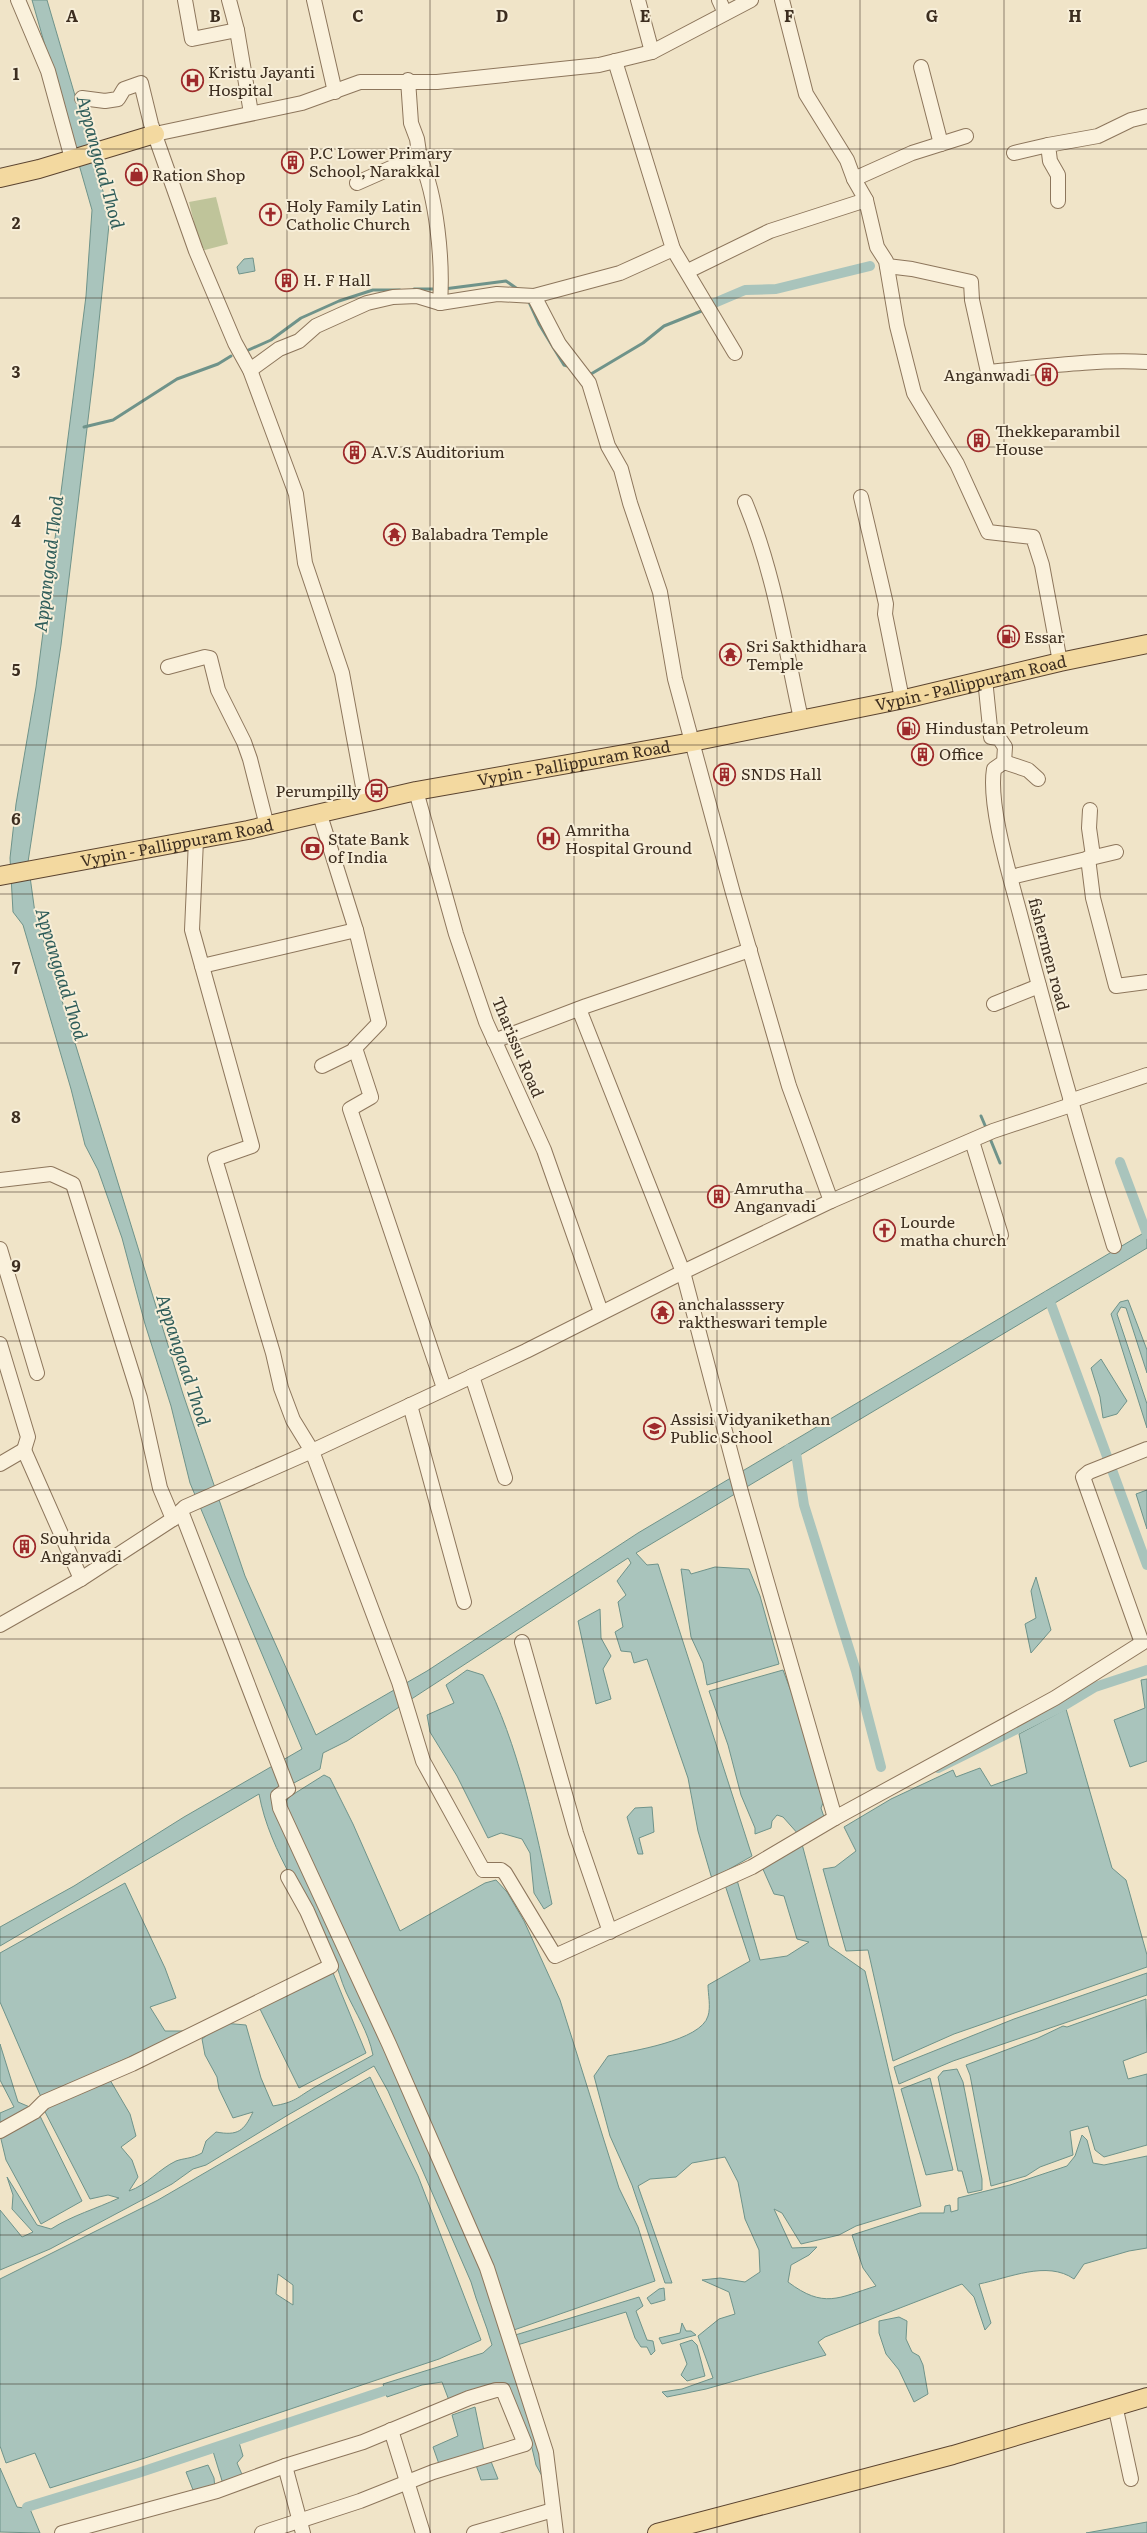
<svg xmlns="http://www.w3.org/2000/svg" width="1147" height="2533" font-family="Literata,serif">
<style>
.cemetery{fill:#bfc49a}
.water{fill:#a9c4bc;stroke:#6f938a;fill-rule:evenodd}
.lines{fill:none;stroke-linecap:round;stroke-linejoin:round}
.stream{stroke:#6f938a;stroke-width:3}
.canal{stroke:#a9c4bc;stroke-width:10}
.minor-casing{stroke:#8d765c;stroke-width:16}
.major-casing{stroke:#5b4430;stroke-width:20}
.minor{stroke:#faf1dc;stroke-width:14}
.major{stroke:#f3d9a0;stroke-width:18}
.grid{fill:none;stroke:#3d2e20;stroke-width:1;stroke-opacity:0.55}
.labels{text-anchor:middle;stroke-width:4;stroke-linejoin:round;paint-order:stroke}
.poi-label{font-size:16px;fill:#3d2e20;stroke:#f7eed8;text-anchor:start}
.street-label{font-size:16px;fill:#3d2e20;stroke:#f7eed8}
.water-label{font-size:18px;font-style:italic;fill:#2f5d5a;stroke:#f7eed8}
.grid-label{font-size:16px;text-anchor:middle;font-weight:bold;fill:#3d2e20;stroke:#f7eed8;stroke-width:4;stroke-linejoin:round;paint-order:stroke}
</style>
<rect width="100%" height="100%" fill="#f0e4c8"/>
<path class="cemetery" d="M216 197 228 244 201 251 189 202Z"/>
<g class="water">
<path d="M32 0H47L110 215 94 370 61 645 28 862 35 913 183 1394 245 1576 316 1735 427 1671 638 1533 1147 1231V1248L636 1553 647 1565 658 1564 752 1856 712 1879 698 1831 688 1778 647 1659 634 1663 631 1652 621 1651 615 1632 623 1627 618 1602 626 1595 617 1581 631 1563 628 1558 347 1741 323 1753 320 1769 277 1792 463 2215 541 2455 542 2476 536 2465 532 2448 503 2385 450 2403 442 2382 422 2385 387 2397 383 2384 483 2353 492 2345C486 2323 477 2304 471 2282L388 2091 374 2066 288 2115 206 2165 193 2169 172 2184 50 2249 0 2270V2210L22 2237 33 2232 12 2209 13 2195 7 2177 37 2225 51 2229C73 2215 96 2209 119 2198L108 2195 90 2199 42 2106 110 2080 130 2114 136 2136 121 2147 132 2160 138 2177 129 2191C147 2185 159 2169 176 2161 184 2158 191 2159 202 2153L206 2141 216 2132C238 2136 244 2131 253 2112L233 2118 219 2089 217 2077 205 2055 202 2039 223 2023 246 2025 261 2078 273 2106C296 2102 296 2098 315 2087 334 2076 354 2066 373 2055 368 2031 356 2014 346 1992 341 1981 338 1968 333 1956 309 1902 270 1854 259 1794L0 1946V1927L74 1886 184 1817 302 1749 190 1483 171 1406 145 1324 122 1238 98 1170 85 1145 71 1089 23 925 13 912 10 858 16 804 36 687 75 383 86 296 92 210Z"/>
<path d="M253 258 255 271 239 274 237 267 244 259Z"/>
<path d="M1128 1300 1147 1350V1373L1126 1308 1121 1307 1117 1314 1147 1404V1428L1111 1314 1120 1302Z"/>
<path d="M1101 1359 1127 1401 1117 1414 1103 1418 1100 1397 1091 1368Z"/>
<path d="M1147 1490V1529L1136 1494Z"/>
<path d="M715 1567 749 1569 760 1596 779 1664 707 1685 703 1663 691 1637 681 1569 689 1570 691 1574Z"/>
<path d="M1036 1577 1051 1630 1031 1653 1025 1624 1036 1618 1031 1591Z"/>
<path d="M600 1609 601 1638 611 1656 603 1669 611 1699 596 1704 578 1621Z"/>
<path d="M467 1670 483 1675C519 1745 535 1827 552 1904L544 1909 534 1893 530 1853 522 1839 501 1833 488 1838 457 1776 430 1732 427 1715 454 1703 446 1685Z"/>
<path d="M783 1670 801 1718 825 1798 821 1808 825 1820 799 1835 783 1817 777 1815 772 1821 771 1828 755 1834V1828L741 1795 728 1745 709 1691Z"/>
<path d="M1147 1679V1761L1130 1767 1114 1720 1145 1708 1141 1680Z"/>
<path d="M1066 1709 1112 1868 1126 1880 1147 1955V1967L954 2034 893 2061 868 1950 846 1951 823 1869 835 1867 856 1851 844 1827 891 1799 953 1770 956 1777 980 1768 991 1786 1027 1773 1019 1734Z"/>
<path d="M324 1775 330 1778 353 1824 400 1931 485 1883 496 1880 507 1892 524 1921 560 2000 619 2188 638 2227 655 2281 511 2331 284 1805 289 1797Z"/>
<path d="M652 1807 654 1832 639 1838 643 1854H638L627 1817 635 1808Z"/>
<path d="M802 1844 829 1946 865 1971 921 2206 856 2226 839 2235 801 2244 782 2213 774 2209 792 2248 817 2247 809 2255 791 2265 788 2282C824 2309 838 2298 876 2286L863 2268 852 2235 920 2213H944L945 2206 950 2205 951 2212 958 2210V2198L1010 2185 1067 2166 1075 2156 1082 2135 1087 2140 1093 2163 1104 2165 1147 2156V2248L1129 2251 1084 2264 1074 2279C1047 2260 1009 2278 979 2284L991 2323 985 2330 974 2297 962 2284 825 2337 818 2342 826 2355 706 2389 667 2397 662 2392 682 2389 713 2378 698 2336 719 2319 735 2314 729 2292 702 2280 720 2278 745 2282 760 2272 759 2250 745 2219 738 2182 725 2157 692 2163 676 2177 650 2179 638 2186 672 2283H665L632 2185 610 2136 594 2076 608 2056C631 2051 701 2041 708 2016 711 2007 708 1994 708 1985L750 1961 725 1885 737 1880 760 1960 787 1956 809 1942 797 1939 784 1896 774 1894 762 1867Z"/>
<path d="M125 1883 165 1968 176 1998 150 2007 165 2031H187L41 2097 0 2002V1953Z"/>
<path d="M333 1973 366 2053 299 2088 259 2007Z"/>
<path d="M1147 1973V1995L953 2061 899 2084 894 2067 1014 2019Z"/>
<path d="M1146 1999 1147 2052 1123 2061 1128 2079 1147 2074V2145L1104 2157 1095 2150 1088 2126 1070 2131 1073 2155 1040 2167 1026 2176 991 2186 970 2075 966 2065 1038 2038 1063 2026 1067 2027Z"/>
<path d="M0 2044 18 2102 32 2108 0 2126V2113L14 2107 0 2080Z"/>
<path d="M957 2069 963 2082 982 2179V2190L968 2193 962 2171H958L938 2077 943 2071Z"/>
<path d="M370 2077 418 2176 481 2340 439 2359 145 2458 50 2488 35 2453 6 2463 0 2446V2279L158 2200ZM278 2274 293 2285V2305L276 2294Z"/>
<path d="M930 2078 953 2170 926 2175 901 2089Z"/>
<path d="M39 2114 82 2201 41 2224 6 2160 0 2135Z"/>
<path d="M664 2288 665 2300 651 2304 647 2298 659 2289Z"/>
<path d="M639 2297 643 2306 636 2311 647 2340 653 2341 655 2351 651 2355 647 2347H641L635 2338 626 2312 514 2346 512 2336Z"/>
<path d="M899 2317 907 2321 906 2339 912 2352 919 2356 923 2365 928 2394 914 2402 899 2370 886 2354 879 2333V2321Z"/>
<path d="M682 2323 686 2331H691L696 2335 662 2344 659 2338 680 2333Z"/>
<path d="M692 2340 697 2345 705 2376 687 2381 681 2375 687 2364 680 2344Z"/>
<path d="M475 2407 484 2451 440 2467 433 2447 458 2436 452 2415Z"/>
<path d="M238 2439 243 2456 237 2463 244 2479 223 2484 212 2448Z"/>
<path d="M490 2459 498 2479 481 2480 476 2465Z"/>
<path d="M208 2465 214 2478 215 2489 195 2495 186 2472Z"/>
<path d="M0 2468 17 2507 30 2509 40 2533 0 2532Z"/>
<path d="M1147 2522V2533H1086Z"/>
</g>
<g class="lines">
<g class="stream">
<path d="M414 289H437"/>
<path d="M444 289 506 281 519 290"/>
<path d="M528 300 539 324 564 365 571 367"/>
<path d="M244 352 271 340 301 318 339 301 373 290H400"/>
<path d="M588 373 591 374 643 343 664 326 704 310"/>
<path d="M84 427 113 420 177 379 218 364 231 356"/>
<path d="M981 1116 987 1130"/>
<path d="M989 1136 1000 1163"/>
</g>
<g class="canal">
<path d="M712 304 745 290 776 289 870 266"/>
<path d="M1120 1162 1147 1234"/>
<path d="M1048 1296 1147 1565"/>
<path d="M789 1449 796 1453 804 1505 856 1671 881 1767"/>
<path d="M938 1768 1065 1705 1095 1687 1147 1670"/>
<path d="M27 2507 138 2473 396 2387"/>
</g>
<defs>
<g id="minor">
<path d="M18 0 48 71 71 155 77 157"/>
<path d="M185 0 192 39 237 30 251 113"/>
<path d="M229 0 237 30"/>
<path d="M314 0 335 92"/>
<path d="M638 0 652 52"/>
<path d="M719 0 725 13"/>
<path d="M782 0 806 94 847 160 854 179 866 200 877 247 886 261 897 326 914 393 957 464 988 532 1033 537 1042 565 1060 662"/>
<path d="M921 67 941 144"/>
<path d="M408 80 411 123 417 139 420 159"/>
<path d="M82 98 105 101 118 99 124 89 141 83 151 124 196 251 235 343 250 370 296 494 305 563 342 673 366 803"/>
<path d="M155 134 302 103 360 82H437L599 65 652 52 751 0"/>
<path d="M1014 153 1048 145"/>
<path d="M854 179 912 153 966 136"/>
<path d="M1058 201V175L1050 161 1048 145 1098 136 1131 120 1147 116"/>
<path d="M673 249 735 353"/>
<path d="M887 266 912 269 971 282 972 300 988 372C1041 367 1094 359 1147 362"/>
<path d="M688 271 770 231 866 200"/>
<path d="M534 296 620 273 673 249 615 61"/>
<path d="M440 303 497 294 534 296 559 344 589 383 608 446 621 469 630 503 660 592 675 679 733 893 789 1086 831 1201"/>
<path d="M250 370 279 349 299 341 316 326 367 303 393 297 417 296 440 303C443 262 437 196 420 159L409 160 357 183"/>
<path d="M861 497 881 582 886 604 885 614 902 699"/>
<path d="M745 502C774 572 785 646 801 719"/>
<path d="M168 667 205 657 210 658 218 690 244 742 250 759 267 826"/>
<path d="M985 679 991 737 999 738 1005 747 1004 762 994 769C988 805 1010 876 1020 914 1049 1025 1080 1136 1114 1246"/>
<path d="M1004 762 1028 770 1038 779"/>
<path d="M416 791 456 934 486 1022 544 1150 601 1312"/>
<path d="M1090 810 1089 828 1093 856"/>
<path d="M320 815 356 930 379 1023 355 1048 371 1097 350 1109 444 1388"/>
<path d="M196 840 192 930 252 1146 215 1159 273 1353 281 1388 293 1420 312 1451 399 1682 423 1761 483 1870H501L505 1873 555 1956 752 1867 835 1818"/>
<path d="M1088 858 1093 898 1116 986 1147 982"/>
<path d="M1011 877 1116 852"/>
<path d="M202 966 356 930"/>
<path d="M994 1004 1039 986"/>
<path d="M579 1009 683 1272 741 1492 835 1818 1055 1698 1142 1643 1083 1477 1089 1472 1147 1449"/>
<path d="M494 1041 586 1006 750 950"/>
<path d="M322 1066 355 1050V1048"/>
<path d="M1070 1101 1147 1075"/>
<path d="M972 1141 1001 1235"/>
<path d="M0 1180 51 1174 73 1184 140 1398 160 1488 173 1519"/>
<path d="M0 1249 37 1373"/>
<path d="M0 1344 28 1437 24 1450"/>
<path d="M472 1376 505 1478"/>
<path d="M410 1405 464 1602"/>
<path d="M0 1464 24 1450 81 1579"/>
<path d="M181 1511 288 1789 278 1796 280 1808 389 2044 487 2268 546 2452 556 2533"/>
<path d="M0 1625 81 1579 173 1519 185 1507 312 1451 526 1351 683 1272 831 1201 993 1131 1071 1105"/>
<path d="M522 1642 576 1833 610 1932"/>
<path d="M0 2131 34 2112 44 2102 132 2064 331 1966 307 1911 288 1877"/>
<path d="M1115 2405 1131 2479"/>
<path d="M391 2430 423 2533"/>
<path d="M285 2466 303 2533"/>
<path d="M62 2533 217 2491 285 2466 363 2442 469 2398 496 2390H503L525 2444 433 2472 360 2501 262 2533"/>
<path d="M474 2533 553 2510"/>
</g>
<g id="major">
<path d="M0 178 39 169 155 134"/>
<path id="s1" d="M0 876 248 830 416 791 692 742 909 698 1060 662 1147 644"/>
<path d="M657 2533 953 2455 1147 2397"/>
</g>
</defs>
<use href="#minor" class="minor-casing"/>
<use href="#major" class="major-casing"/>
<use href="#minor" class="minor"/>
<use href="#major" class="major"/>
</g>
<path class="grid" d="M143 0V2533M287 0V2533M430 0V2533M574 0V2533M717 0V2533M860 0V2533M1004 0V2533M0 149H1147M0 298H1147M0 447H1147M0 596H1147M0 745H1147M0 894H1147M0 1043H1147M0 1192H1147M0 1341H1147M0 1490H1147M0 1639H1147M0 1788H1147M0 1937H1147M0 2086H1147M0 2235H1147M0 2384H1147"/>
<defs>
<symbol id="hospital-ring" viewBox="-11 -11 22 22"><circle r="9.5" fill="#f7eed8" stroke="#9e2a2b" stroke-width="1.5"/><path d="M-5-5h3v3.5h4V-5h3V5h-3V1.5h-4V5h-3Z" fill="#9e2a2b"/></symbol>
<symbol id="building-ring" viewBox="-11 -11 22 22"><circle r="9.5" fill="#f7eed8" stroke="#9e2a2b" stroke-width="1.5"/><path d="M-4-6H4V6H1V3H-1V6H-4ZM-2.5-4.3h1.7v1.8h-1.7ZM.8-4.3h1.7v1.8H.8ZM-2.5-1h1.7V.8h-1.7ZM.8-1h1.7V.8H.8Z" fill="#9e2a2b"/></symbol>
<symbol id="shop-ring" viewBox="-11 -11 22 22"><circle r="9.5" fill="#f7eed8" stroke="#9e2a2b" stroke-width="1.5"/><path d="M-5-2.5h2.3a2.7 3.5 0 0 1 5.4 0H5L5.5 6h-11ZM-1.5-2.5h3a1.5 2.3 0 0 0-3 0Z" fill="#9e2a2b"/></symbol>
<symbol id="church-ring" viewBox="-11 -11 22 22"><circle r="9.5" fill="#f7eed8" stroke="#9e2a2b" stroke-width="1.5"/><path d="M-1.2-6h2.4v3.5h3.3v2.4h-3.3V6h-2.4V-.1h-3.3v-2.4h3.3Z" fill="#9e2a2b"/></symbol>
<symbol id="temple-ring" viewBox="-11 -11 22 22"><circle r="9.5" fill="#f7eed8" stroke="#9e2a2b" stroke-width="1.5"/><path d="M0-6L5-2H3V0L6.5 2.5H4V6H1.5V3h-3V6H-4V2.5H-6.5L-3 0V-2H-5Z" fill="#9e2a2b"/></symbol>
<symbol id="fuel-ring" viewBox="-11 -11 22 22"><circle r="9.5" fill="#f7eed8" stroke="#9e2a2b" stroke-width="1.5"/><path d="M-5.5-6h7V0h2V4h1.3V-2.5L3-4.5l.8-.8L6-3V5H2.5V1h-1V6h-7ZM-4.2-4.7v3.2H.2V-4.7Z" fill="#9e2a2b"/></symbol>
<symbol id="bus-ring" viewBox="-11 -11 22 22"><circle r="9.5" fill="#f7eed8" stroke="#9e2a2b" stroke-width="1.5"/><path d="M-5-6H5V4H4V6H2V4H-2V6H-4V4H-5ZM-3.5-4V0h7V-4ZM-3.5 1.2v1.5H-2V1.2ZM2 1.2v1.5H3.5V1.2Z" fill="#9e2a2b"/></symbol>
<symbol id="bank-ring" viewBox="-11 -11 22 22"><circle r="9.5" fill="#f7eed8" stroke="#9e2a2b" stroke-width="1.5"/><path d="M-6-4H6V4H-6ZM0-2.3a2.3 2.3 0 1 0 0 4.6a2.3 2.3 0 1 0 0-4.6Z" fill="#9e2a2b"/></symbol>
<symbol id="school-ring" viewBox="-11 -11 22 22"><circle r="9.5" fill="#f7eed8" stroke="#9e2a2b" stroke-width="1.5"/><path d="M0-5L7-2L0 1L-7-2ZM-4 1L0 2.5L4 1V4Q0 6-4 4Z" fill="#9e2a2b"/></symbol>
</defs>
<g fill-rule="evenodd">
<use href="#hospital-ring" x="180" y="68" width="25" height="25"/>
<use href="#building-ring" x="280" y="150" width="25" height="25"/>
<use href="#shop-ring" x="124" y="162" width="25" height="25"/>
<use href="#church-ring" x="258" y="202" width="25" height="25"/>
<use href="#building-ring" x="274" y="268" width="25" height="25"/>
<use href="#building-ring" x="1034" y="362" width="25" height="25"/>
<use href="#building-ring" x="966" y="428" width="25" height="25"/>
<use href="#building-ring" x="342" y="440" width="25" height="25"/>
<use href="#temple-ring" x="382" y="522" width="25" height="25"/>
<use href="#fuel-ring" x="996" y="624" width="25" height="25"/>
<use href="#temple-ring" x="718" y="642" width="25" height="25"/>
<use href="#fuel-ring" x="896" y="716" width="25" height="25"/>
<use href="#building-ring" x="910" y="742" width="25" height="25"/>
<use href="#building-ring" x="712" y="762" width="25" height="25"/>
<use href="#bus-ring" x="364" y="778" width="25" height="25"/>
<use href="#hospital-ring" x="536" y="826" width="25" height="25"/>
<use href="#bank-ring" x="300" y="836" width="25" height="25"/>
<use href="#building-ring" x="706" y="1184" width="25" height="25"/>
<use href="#church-ring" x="872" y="1218" width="25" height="25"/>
<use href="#temple-ring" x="650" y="1300" width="25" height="25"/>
<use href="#school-ring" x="642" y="1416" width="25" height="25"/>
<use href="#building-ring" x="12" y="1534" width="25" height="25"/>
</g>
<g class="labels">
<g class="poi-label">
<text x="208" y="78">Kristu Jayanti<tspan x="208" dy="18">Hospital</tspan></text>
<text x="309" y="159">P.C Lower Primary<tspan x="309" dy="18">School, Narakkal</tspan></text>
<text x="152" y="181">Ration Shop</text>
<text x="286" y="212">Holy Family Latin<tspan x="286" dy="18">Catholic Church</tspan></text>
<text x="303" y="286">H. F Hall</text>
<text x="1030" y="381" text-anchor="end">Anganwadi</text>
<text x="995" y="437">Thekkeparambil<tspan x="995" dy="18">House</tspan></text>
<text x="371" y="458">A.V.S Auditorium</text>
<text x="411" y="540">Balabadra Temple</text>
<text x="1024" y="643">Essar</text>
<text x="746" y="652">Sri Sakthidhara<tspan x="746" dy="18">Temple</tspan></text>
<text x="925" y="734">Hindustan Petroleum</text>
<text x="939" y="760">Office</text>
<text x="741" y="780">SNDS Hall</text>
<text x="361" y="797" text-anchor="end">Perumpilly</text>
<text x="565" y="836">Amritha<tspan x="565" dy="18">Hospital Ground</tspan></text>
<text x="328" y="845">State Bank<tspan x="328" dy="18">of India</tspan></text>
<text x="734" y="1194">Amrutha<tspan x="734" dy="18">Anganvadi</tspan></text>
<text x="900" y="1228">Lourde<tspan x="900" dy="18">matha church</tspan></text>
<text x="678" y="1310">anchalasssery<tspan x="678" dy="18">raktheswari temple</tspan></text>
<text x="670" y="1425">Assisi Vidyanikethan<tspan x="670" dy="18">Public School</tspan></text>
<text x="40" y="1544">Souhrida<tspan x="40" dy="18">Anganvadi</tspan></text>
</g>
<g class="street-label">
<text dy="6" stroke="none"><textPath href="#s1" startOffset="990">Vypin - Pallippuram Road</textPath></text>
<text dy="6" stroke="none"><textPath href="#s1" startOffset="585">Vypin - Pallippuram Road</textPath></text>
<text dy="6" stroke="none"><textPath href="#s1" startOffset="180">Vypin - Pallippuram Road</textPath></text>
<text transform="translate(1049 954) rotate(75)" y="6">fishermen road</text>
<text transform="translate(518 1047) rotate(67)" y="6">Tharissu Road</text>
</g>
<g class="water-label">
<text transform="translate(100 162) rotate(75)" y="6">Appangaad Thod</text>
<text transform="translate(49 564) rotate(-83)" y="6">Appangaad Thod</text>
<text transform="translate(61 974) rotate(73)" y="6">Appangaad Thod</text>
<text transform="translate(183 1360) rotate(72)" y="6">Appangaad Thod</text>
</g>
</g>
<g class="grid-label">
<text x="72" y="22">A</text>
<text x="215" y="22">B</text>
<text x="358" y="22">C</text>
<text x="502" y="22">D</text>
<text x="645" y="22">E</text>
<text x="789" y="22">F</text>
<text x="932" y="22">G</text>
<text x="1075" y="22">H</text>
<text x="16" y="80">1</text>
<text x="16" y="229">2</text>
<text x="16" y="378">3</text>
<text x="16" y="527">4</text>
<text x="16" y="676">5</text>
<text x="16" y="825">6</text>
<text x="16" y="974">7</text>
<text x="16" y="1123">8</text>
<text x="16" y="1272">9</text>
</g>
</svg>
